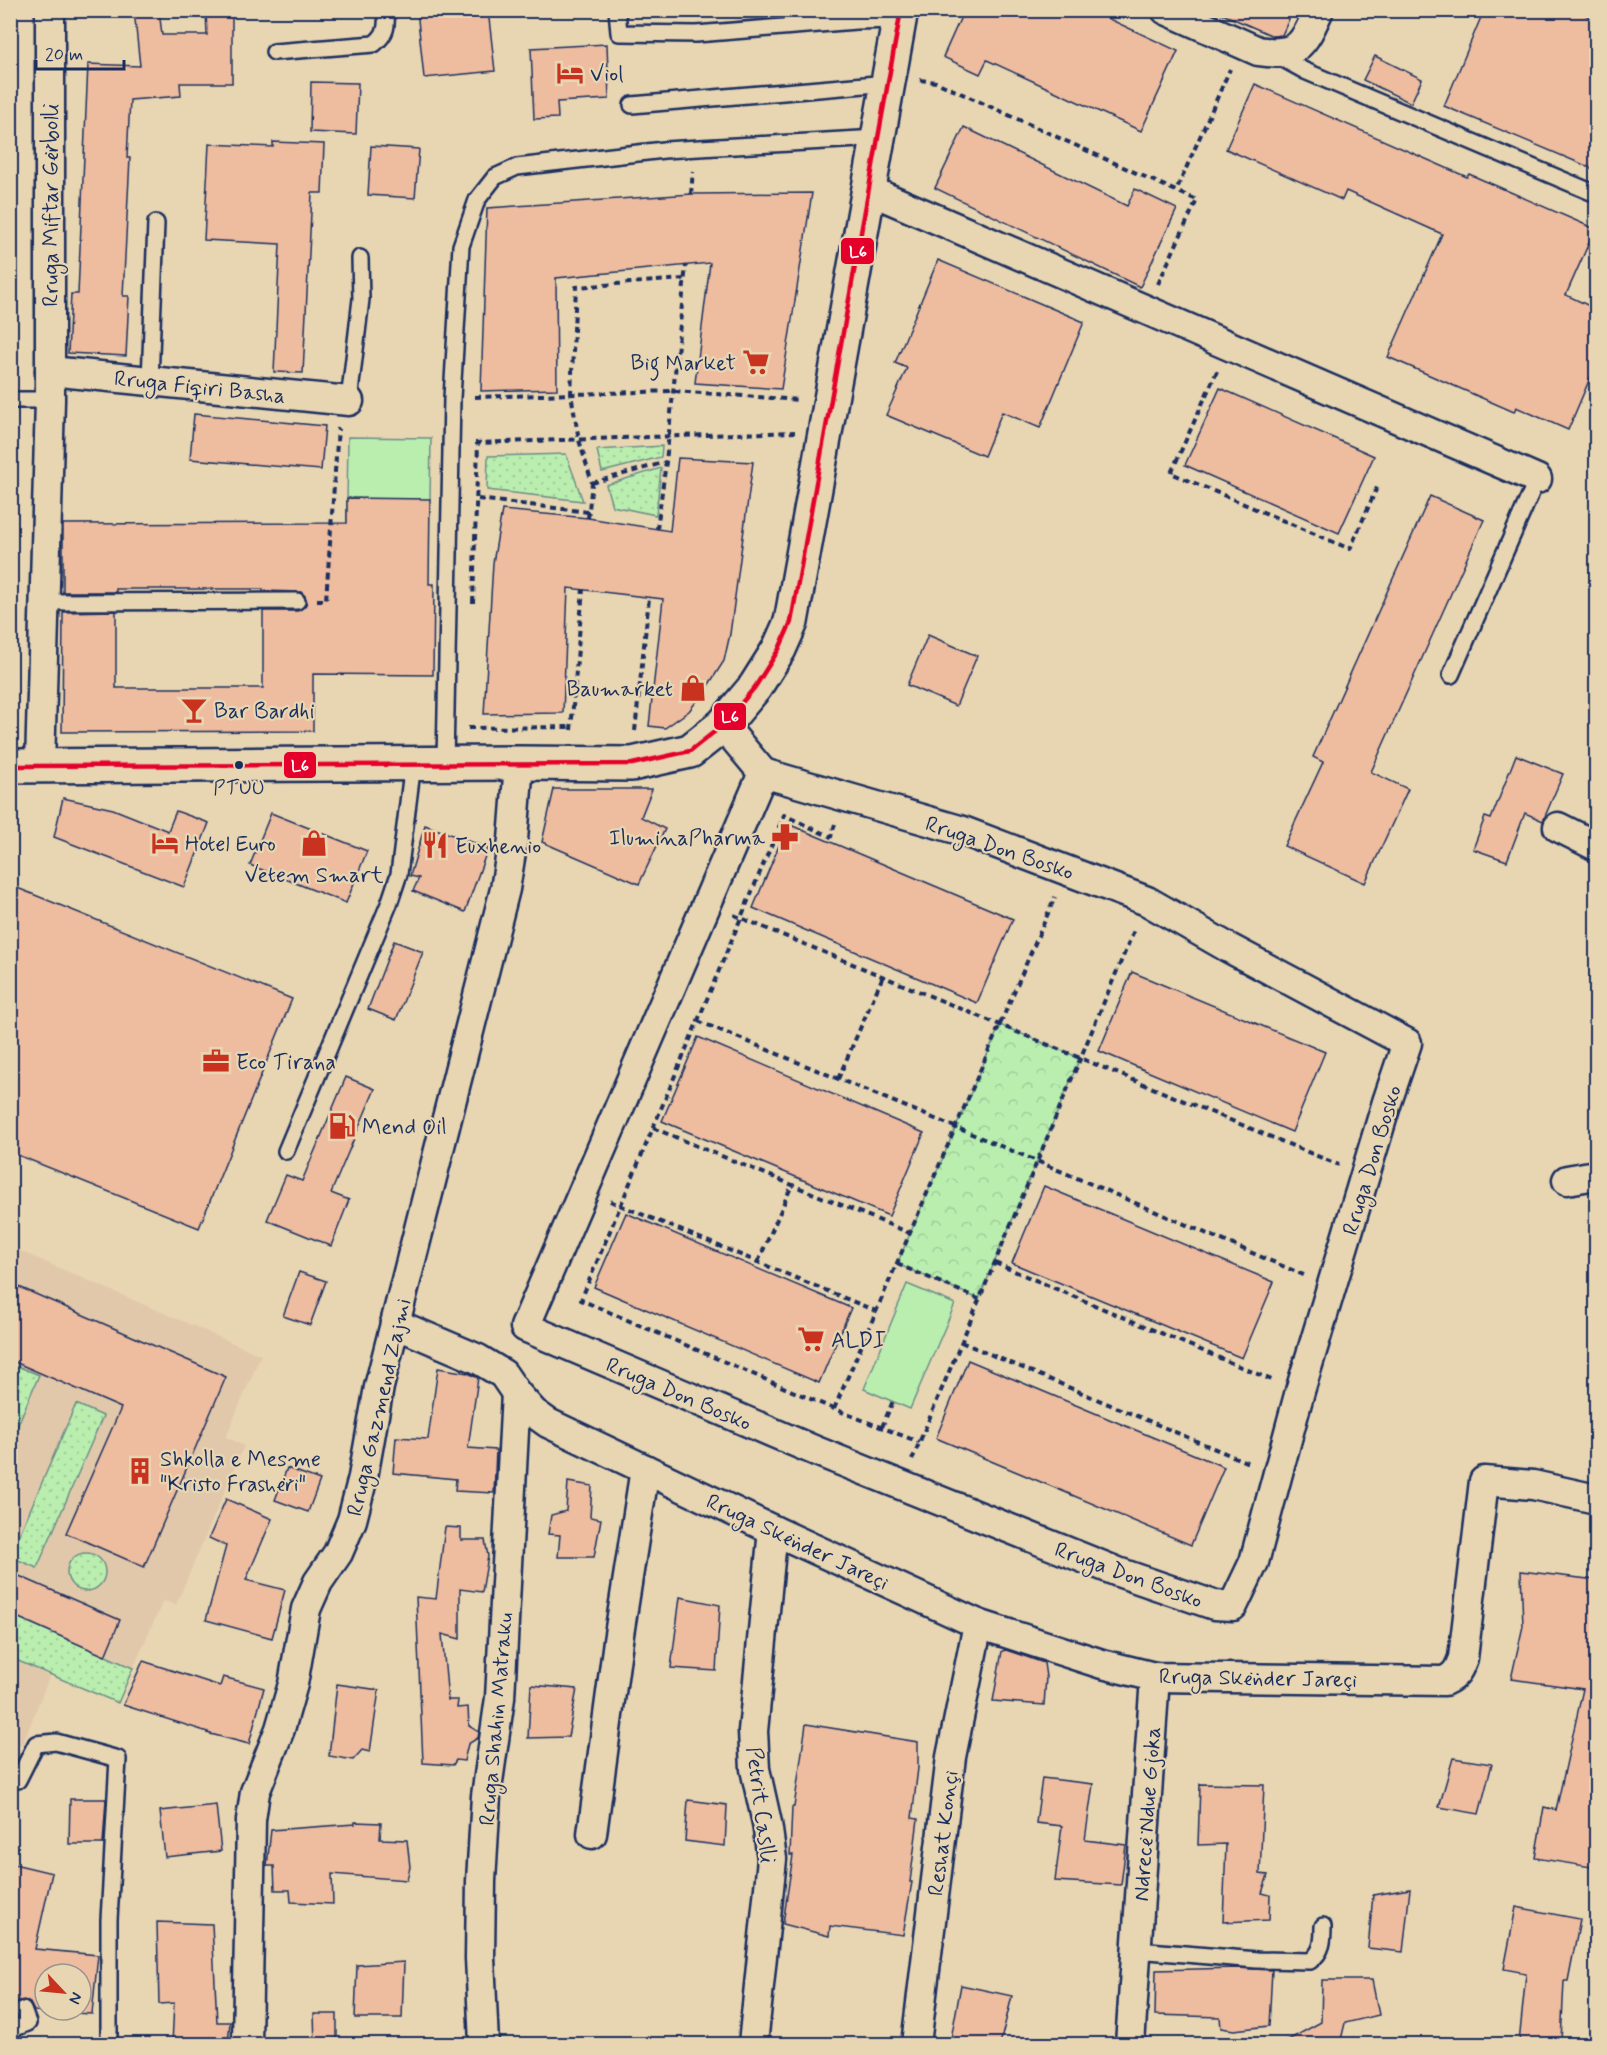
<svg xmlns="http://www.w3.org/2000/svg" width="1607" height="2055" font-family="Mynerve,sans-serif">
<style>
.built{fill:#e2c8aa}
.grass{fill:url(#grass-dots);stroke:#6a8e86;stroke-width:1.5}
.forest{fill:url(#forest-crowns);stroke:#6a8e86;stroke-width:1.5}
.pitch{fill:#baeeaf;stroke:#6a8e86;stroke-width:1.5}
.building{fill:#eebc9f;stroke:#1b2f5e;stroke-width:1.5;fill-rule:evenodd}
.lines{fill:none;stroke-linecap:round;stroke-linejoin:round}
.lane-casing{stroke:#1b2f5e;stroke-width:20}
.street-casing{stroke:#1b2f5e;stroke-width:33}
.secondary-casing{stroke:#1b2f5e;stroke-width:38}
.path{stroke:#1b2f5e;stroke-width:4;stroke-dasharray:6 4.5;stroke-linecap:butt}
.lane{stroke:#e8d6b3;stroke-width:15}
.street{stroke:#e8d6b3;stroke-width:28}
.secondary{stroke:#e8d6b3;stroke-width:33}
.bus-1-casing{stroke:#e8d6b3;stroke-width:9}
.bus-1{stroke:#e4002b;stroke-width:4.5}
.bus-dot{fill:#1b2f5e;stroke:#e8d6b3;stroke-width:2}
.labels{text-anchor:middle;stroke-width:4.5;stroke-linejoin:round;paint-order:stroke}
.bus-label{font-size:20px;fill:#1b2f5e;stroke:#e8d6b3}
.poi-label{font-size:22px;fill:#1b2f5e;stroke:#e8d6b3;text-anchor:start}
.street-label{font-size:22px;fill:#1b2f5e;stroke:#e8d6b3}
.line-badge{stroke:#e8d6b3;stroke-width:2}
.badge-label{font-size:16px;text-anchor:middle;font-weight:bold;fill:#fff}
</style>
<defs>
<pattern id="grass-dots" width="8" height="8" patternUnits="userSpaceOnUse" patternTransform="scale(1.5)"><rect width="8" height="8" fill="#baeeaf"/><path d="M2 2h.1M6 6h.1" fill="none" stroke="#9fcc99" stroke-width="1.8" stroke-linecap="round"/></pattern>
<pattern id="forest-crowns" width="20" height="18" patternUnits="userSpaceOnUse" patternTransform="scale(1.5)"><rect width="20" height="18" fill="#baeeaf"/><path d="M2 6a3 3 0 1 1 6 0M12 15a3 3 0 1 1 6 0" fill="none" stroke="#9fcc99"/></pattern>
</defs>
<rect width="100%" height="100%" fill="#e8d6b3"/>
<filter id="ink" filterUnits="userSpaceOnUse"><feTurbulence type="fractalNoise" baseFrequency=".0167" numOctaves="2"/><feDisplacementMap in="SourceGraphic" scale="12" xChannelSelector="R" yChannelSelector="G"/><feConvolveMatrix kernelMatrix="1 2 1 2 8 2 1 2 1" color-interpolation-filters="sRGB"/></filter>
<g filter="url(#ink)">
<path class="built" d="M11 1247 261 1355 226 1437 244 1446 176 1605 163 1601 118 1703 50 1675 22 1746 11 1742Z"/>
<g class="grass">
<path d="M662 446 661 457 602 472 597 450Z"/>
<path d="M566 454 583 501 487 490 488 456Z"/>
<path d="M661 468 656 515 612 506 606 485Z"/>
<path d="M17 1366 39 1375 11 1441V1381Z"/>
<path d="M76 1404 103 1416 37 1568 11 1557V1554Z"/>
<circle cx="86" cy="1572" r="19"/>
<path d="M10 1614 133 1668 118 1703 11 1658Z"/>
</g>
<path class="forest" d="M1000 1025 1080 1058 979 1299 897 1264Z"/>
<g class="pitch">
<path d="M348 437 431 438 430 499 346 573Z"/>
<path d="M907 1284 955 1304 910 1409 864 1389Z"/>
</g>
<g class="building">
<path d="M134 10H159L162 35H207L206 10H232V83H180L181 96 130 100 127 158H130L123 296H129L126 356 68 353 71 294H78L88 64 140 66Z"/>
<path d="M417 10H488L495 71 424 78Z"/>
<path d="M964 10H1090L1178 51 1141 131 987 60 980 74 943 57Z"/>
<path d="M1213 10H1293L1282 35 1273 36Z"/>
<path d="M1484 10H1575L1596 20V170L1444 106Z"/>
<path d="M607 44 609 99 557 102 558 118 534 119 531 48Z"/>
<path d="M1375 56 1422 79 1411 103 1363 80Z"/>
<path d="M311 82 358 83 356 134 310 132Z"/>
<path d="M1255 84 1467 177 1469 174 1595 229 1566 295 1596 309V364L1568 430 1516 407 1514 412 1388 357 1442 234 1346 191 1342 200 1226 149Z"/>
<path d="M964 127 1127 206 1135 189 1177 209 1140 287 935 188Z"/>
<path d="M273 142 324 144 322 193H312L303 373 274 372 280 244 204 240 209 144 273 147Z"/>
<path d="M371 146 419 149 415 198 368 195Z"/>
<path d="M812 193 781 389 695 383 710 263 556 278 557 389 481 391 487 208 692 194Z"/>
<path d="M938 260 1084 322 1040 428 1002 412 984 456 886 415 907 368 895 363Z"/>
<path d="M1220 388 1374 456 1339 533 1185 465Z"/>
<path d="M194 414 325 426 321 470 190 459Z"/>
<path d="M678 458 753 462 730 634 724 661 704 692 689 711 665 728 649 726 663 599 568 588 563 713 484 714 493 563 502 510 588 518 670 531Z"/>
<path d="M1430 496 1484 520 1371 772 1408 789 1365 883 1284 846 1323 762 1313 757Z"/>
<path d="M347 498 430 499 429 584H434L433 675 313 674V731L62 732 63 612 116 611V688H263V611H298L305 606 307 602 305 596 301 592 263 591V589H116V592H63V524L347 523Z"/>
<path d="M928 635 977 656 956 706 907 685Z"/>
<path d="M1516 755 1563 774 1543 821 1525 813 1507 861 1473 849 1485 817 1491 819Z"/>
<path d="M554 789H652L641 817 665 829 639 884 542 842Z"/>
<path d="M63 798 113 809 168 831 176 811 209 823 184 887 54 837Z"/>
<path d="M271 813 367 851 346 903 250 865Z"/>
<path d="M788 824 1013 919 977 1003 753 908Z"/>
<path d="M425 825 488 848 465 912 413 891 419 878 410 876Z"/>
<path d="M10 885 292 999 199 1228 10 1152Z"/>
<path d="M394 941 423 952 396 1020 368 1009Z"/>
<path d="M1132 972 1325 1052 1292 1132 1099 1051Z"/>
<path d="M698 1037 924 1133 889 1216 662 1121Z"/>
<path d="M346 1077 375 1089 331 1193 349 1200 331 1246 267 1220 286 1175 302 1181Z"/>
<path d="M1044 1186 1274 1282 1242 1358 1012 1263Z"/>
<path d="M626 1213 851 1308 819 1383 594 1287Z"/>
<path d="M299 1272 326 1281 310 1325 283 1316Z"/>
<path d="M10 1283 226 1377 144 1567 66 1533 121 1408 10 1360Z"/>
<path d="M968 1360 1224 1467 1191 1545 936 1438Z"/>
<path d="M438 1368 468 1373 478 1378 468 1448 496 1450 494 1493 455 1491 456 1479 393 1473 396 1437 428 1439Z"/>
<path d="M287 1468 320 1480 308 1512 275 1500Z"/>
<path d="M568 1482 592 1486 590 1517 601 1519 594 1557H558L560 1535 548 1534 551 1515 566 1511Z"/>
<path d="M226 1499 272 1519 246 1580 285 1590 272 1638 206 1620 226 1546 209 1538Z"/>
<path d="M445 1527 461 1528V1540H485L488 1556 482 1592 460 1589V1639L442 1634 448 1700H458L457 1708 468 1707 469 1726 479 1732 478 1738 468 1744 464 1761 456 1760 453 1765 423 1763 416 1597 436 1599Z"/>
<path d="M1521 1571 1596 1580V1836L1591 1867 1535 1858 1544 1807 1556 1810 1583 1689 1511 1679 1523 1626Z"/>
<path d="M10 1572 120 1620 105 1656 10 1614Z"/>
<path d="M680 1597 720 1605 716 1671 671 1668Z"/>
<path d="M1006 1650 1044 1663 1046 1677 1044 1705 993 1701 1002 1651Z"/>
<path d="M143 1661 220 1686 223 1677 264 1688 249 1744 207 1733 208 1732 123 1705Z"/>
<path d="M337 1684 379 1690 370 1752 362 1750 353 1760 329 1756Z"/>
<path d="M531 1685 577 1689 568 1737 528 1738Z"/>
<path d="M806 1724 918 1742V1768L912 1818 918 1819 910 1882H912L903 1935 830 1926 829 1936 783 1924 793 1855H790L792 1807H794Z"/>
<path d="M1453 1758 1492 1764 1479 1814 1439 1807Z"/>
<path d="M1042 1778 1093 1784 1085 1840 1126 1845 1121 1885 1055 1881 1062 1826 1036 1823Z"/>
<path d="M1200 1784 1264 1785 1260 1874 1268 1875 1262 1893 1270 1895 1269 1920 1223 1922 1226 1844 1198 1845Z"/>
<path d="M70 1799H106L103 1844H69Z"/>
<path d="M688 1800 727 1805 725 1846 685 1841Z"/>
<path d="M216 1805 221 1851 165 1857 160 1811Z"/>
<path d="M355 1822 381 1823 380 1839 407 1840 410 1867 407 1880 332 1874 333 1904 291 1902 290 1890H275L274 1866H267L271 1830 355 1824Z"/>
<path d="M10 1863 52 1873 35 1949 98 1955 92 2014 34 2011 30 2003 24 2000 19 2001 15 2004 13 2010 10 2009ZM45 1974H81V2010H45Z"/>
<path d="M1410 1889 1403 1952 1368 1948 1373 1895Z"/>
<path d="M1516 1907 1580 1919 1568 1981H1564L1561 2042 1519 2043 1526 1973 1504 1969Z"/>
<path d="M157 1922 212 1924 217 2022H230L228 2044H172L174 2003 159 2004Z"/>
<path d="M404 1962 402 2018H355L357 1965Z"/>
<path d="M1237 1968 1272 1970 1269 2026 1234 2030 1221 2028 1220 2017 1155 2015 1156 1970Z"/>
<path d="M1322 1980H1372L1379 2015 1345 2023 1340 2044H1281L1321 2022Z"/>
<path d="M961 1985 1012 1996 1000 2044H950Z"/>
<path d="M314 2014H337V2044H315Z"/>
</g>
<g class="lines">
<defs>
<g id="lane">
<path d="M617 10 619 33 696 34 856 21 899 20"/>
<path d="M274 52 374 44C387 34 387 26 386 10"/>
<path d="M1276 55 1305 71 1596 194"/>
<path d="M632 105 888 83"/>
<path d="M150 381 156 223"/>
<path d="M10 400H50"/>
<path d="M349 401 361 299 360 258"/>
<path d="M44 602 297 601"/>
<path d="M1451 675 1537 479"/>
<path d="M445 763 452 398 461 246 477 200 495 177 517 167 664 150 878 138"/>
<path d="M286 1151 389 904 399 874 413 763"/>
<path d="M10 1778 18 1780 36 1744 56 1742 118 1759 109 1920V2044"/>
<path d="M1137 1950 1257 1960 1310 1961C1323 1952 1323 1940 1323 1926"/>
<path d="M10 2030 28 2023 23 2010"/>
</g>
<g id="street">
<path d="M1166 10 1258 51C1298 57 1303 45 1319 10"/>
<path d="M869 190 1537 479"/>
<path d="M50 371 349 401"/>
<path d="M723 725 763 773"/>
<path d="M40 766 50 400V10"/>
<path d="M763 773 963 831 1147 901 1229 948 1407 1043 1387 1102 1300 1391 1254 1562 1233 1606 1214 1605 1118 1572 816 1451 525 1327Z"/>
<path d="M1558 827 1596 846"/>
<path d="M1567 1180 1596 1175"/>
<path d="M396 1324 478 1359 503 1374 516 1393 534 1413 548 1423 773 1530 978 1624 1102 1664 1155 1677 1444 1681C1456 1676 1459 1669 1463 1658L1484 1481 1533 1485 1596 1499"/>
<path d="M592 1834 618 1641 645 1469"/>
<path d="M247 2044 251 1820 255 1792 280 1729 293 1684 306 1609 318 1582 338 1553 352 1520 363 1477 379 1387 505 889 513 840 519 763"/>
<path d="M484 2044 480 1958 481 1881 486 1796 500 1698 516 1393"/>
<path d="M753 2044 772 1859 767 1823 755 1769 753 1731 773 1530"/>
<path d="M916 2044 951 1757 978 1624"/>
<path d="M1130 2044 1155 1677"/>
</g>
<path id="secondary" d="M10 766 519 763 632 764 690 751 723 725 755 687 779 649 791 622 901 10"/>
</defs>
<use href="#lane" class="lane-casing"/>
<use href="#street" class="street-casing"/>
<use href="#secondary" class="secondary-casing"/>
<g class="path">
<path d="M920 80 936 82 1176 191 1230 69"/>
<path d="M691 194 693 171"/>
<path d="M1158 284 1197 200 1176 191"/>
<path d="M1217 371 1171 473 1350 549 1378 485"/>
<path d="M475 397 673 391 800 400"/>
<path d="M475 443 795 432"/>
<path d="M592 483 666 462"/>
<path d="M478 499 589 512"/>
<path d="M588 518 592 483 579 440 571 394 576 287 684 279"/>
<path d="M657 529 666 462 686 265"/>
<path d="M317 600H326L338 428"/>
<path d="M473 603 478 443"/>
<path d="M468 728 571 727"/>
<path d="M571 730 583 589"/>
<path d="M635 731 649 598"/>
<path d="M835 824 831 837 784 815 581 1300 834 1409 919 1442"/>
<path d="M734 915 1339 1165"/>
<path d="M698 1021 1037 1161 1306 1276"/>
<path d="M838 1079 883 976"/>
<path d="M653 1128 910 1233"/>
<path d="M610 1201 876 1311"/>
<path d="M758 1262 792 1185"/>
<path d="M995 1263 1274 1381"/>
<path d="M897 1264 979 1299"/>
<path d="M961 1342 1251 1464"/>
<path d="M834 1409 1055 897"/>
<path d="M882 1427 893 1401"/>
<path d="M912 1460 1135 928"/>
</g>
<use href="#lane" class="lane"/>
<use href="#street" class="street"/>
<use href="#secondary" class="secondary"/>
<defs>
<path id="bus-1" d="M10 766 632 764 690 751 723 725 755 687 779 649 791 622 901 10"/>
</defs>
<use href="#bus-1" class="bus-1-casing"/>
<use href="#bus-1" class="bus-1"/>
</g>
</g>
<defs>
<symbol id="hotel-bare" viewBox="-9 -9 18 18"><path d="M-6-4.5h1.5V1H6V5H4.5V3h-9V5H-6ZM-4 0a1.8 1.8 0 1 1 3.6 0ZM.5 0V-2.5h3Q6-2.5 6 0Z" fill="#c8321e" stroke="#e8d6b3" stroke-width="2.5" paint-order="stroke"/></symbol>
<symbol id="supermarket-bare" viewBox="-9 -9 18 18"><path d="M-6-5.5h2.5l.6 2H6L4.5 2H-2.5L-4.4-4H-6ZM-1.5 3.2a1.3 1.3 0 1 0 .1 0ZM3 3.2a1.3 1.3 0 1 0 .1 0Z" fill="#c8321e" stroke="#e8d6b3" stroke-width="2.5" paint-order="stroke"/></symbol>
<symbol id="shop-bare" viewBox="-9 -9 18 18"><path d="M-5-2.5h2.3a2.7 3.5 0 0 1 5.4 0H5L5.5 6h-11ZM-1.5-2.5h3a1.5 2.3 0 0 0-3 0Z" fill="#c8321e" stroke="#e8d6b3" stroke-width="2.5" paint-order="stroke"/></symbol>
<symbol id="bar-bare" viewBox="-9 -9 18 18"><path d="M-6-5H6L.8 .8V4.5H3.5V6h-7V4.5H-.8V.8Z" fill="#c8321e" stroke="#e8d6b3" stroke-width="2.5" paint-order="stroke"/></symbol>
<symbol id="pharmacy-bare" viewBox="-9 -9 18 18"><path d="M-2-6h4v4h4v4h-4v4h-4v-4h-4v-4h4Z" fill="#c8321e" stroke="#e8d6b3" stroke-width="2.5" paint-order="stroke"/></symbol>
<symbol id="restaurant-bare" viewBox="-9 -9 18 18"><path d="M-5-6h1v4h1v-4h1v4h1v-4h1v5L-1.5 .5V6h-2V.5L-5-1ZM5-6V6H3V1.5H1.5Q1.5-4 5-6Z" fill="#c8321e" stroke="#e8d6b3" stroke-width="2.5" paint-order="stroke"/></symbol>
<symbol id="office-bare" viewBox="-9 -9 18 18"><path d="M-6-3h4V-5.5h4V-3h4V5H-6ZM-1-4.5V-3h2v-1.5ZM-6 0V1H6V0Z" fill="#c8321e" stroke="#e8d6b3" stroke-width="2.5" paint-order="stroke"/></symbol>
<symbol id="fuel-bare" viewBox="-9 -9 18 18"><path d="M-5.5-6h7V0h2V4h1.3V-2.5L3-4.5l.8-.8L6-3V5H2.5V1h-1V6h-7ZM-4.2-4.7v3.2H.2V-4.7Z" fill="#c8321e" stroke="#e8d6b3" stroke-width="2.5" paint-order="stroke"/></symbol>
<symbol id="building-bare" viewBox="-9 -9 18 18"><path d="M-4-6H4V6H1V3H-1V6H-4ZM-2.5-4.3h1.7v1.8h-1.7ZM.8-4.3h1.7v1.8H.8ZM-2.5-1h1.7V.8h-1.7ZM.8-1h1.7V.8H.8Z" fill="#c8321e" stroke="#e8d6b3" stroke-width="2.5" paint-order="stroke"/></symbol>
</defs>
<g fill-rule="evenodd">
<use href="#hotel-bare" x="551" y="54" width="38" height="38"/>
<use href="#supermarket-bare" x="737" y="343" width="38" height="38"/>
<use href="#shop-bare" x="674" y="669" width="38" height="38"/>
<use href="#bar-bare" x="175" y="691" width="38" height="38"/>
<use href="#pharmacy-bare" x="766" y="818" width="38" height="38"/>
<use href="#hotel-bare" x="146" y="824" width="38" height="38"/>
<use href="#shop-bare" x="295" y="824" width="38" height="38"/>
<use href="#restaurant-bare" x="416" y="826" width="38" height="38"/>
<use href="#office-bare" x="197" y="1042" width="38" height="38"/>
<use href="#fuel-bare" x="323" y="1107" width="38" height="38"/>
<use href="#supermarket-bare" x="792" y="1320" width="38" height="38"/>
<use href="#building-bare" x="121" y="1452" width="38" height="38"/>
</g>
<circle class="bus-dot" cx="239" cy="765" r="5"/>
<g class="labels">
<g class="bus-label">
<text x="239" y="794">PTUU</text>
</g>
<g class="poi-label">
<text x="590" y="81">Viol</text>
<text x="736" y="370" text-anchor="end">Big Market</text>
<text x="673" y="696" text-anchor="end">Baumarket</text>
<text x="214" y="718">Bar Bardhi</text>
<text x="765" y="845" text-anchor="end">IluminaPharma</text>
<text x="185" y="851">Hotel Euro</text>
<text x="455" y="853">Euxhenio</text>
<text x="314" y="882" text-anchor="middle">Vetem Smart</text>
<text x="236" y="1069">Eco Tirana</text>
<text x="362" y="1134">Mend Oil</text>
<text x="831" y="1347">ALDI</text>
<text x="160" y="1466">Shkolla e Mesme<tspan x="160" dy="25">"Kristo Frashëri"</tspan></text>
</g>
<g class="street-label">
<text transform="translate(50 205) rotate(-90)" y="8">Rruga Miftar Gërbolli</text>
<text transform="translate(200 386) rotate(6)" y="8">Rruga Fiqiri Basha</text>
<text transform="translate(1000 847) rotate(19)" y="8">Rruga Don Bosko</text>
<text transform="translate(1371 1160) rotate(-73)" y="8">Rruga Don Bosko</text>
<text transform="translate(679 1393) rotate(23)" y="8">Rruga Don Bosko</text>
<text transform="translate(378 1407) rotate(-77)" y="8">Rruga Gazmend Zajmi</text>
<text transform="translate(798 1541) rotate(25)" y="8">Rruga Skënder Jareçi</text>
<text transform="translate(1129 1574) rotate(20)" y="8">Rruga Don Bosko</text>
<text transform="translate(1258 1677) rotate(1)" y="8">Rruga Skënder Jareçi</text>
<text transform="translate(495 1719) rotate(-85)" y="8">Rruga Shahin Matraku</text>
<text transform="translate(762 1805) rotate(83)" y="8">Petrit Caslli</text>
<text transform="translate(1146 1814) rotate(-86)" y="8">Ndrecë Ndue Gjoka</text>
<text transform="translate(942 1833) rotate(-83)" y="8">Reshat Konçi</text>
</g>
</g>
<g class="line-badge">
<rect x="840" y="237" width="35" height="28" rx="6" fill="#e4002b"/>
<rect x="713" y="702" width="34" height="29" rx="6" fill="#e4002b"/>
<rect x="283" y="751" width="34" height="28" rx="6" fill="#e4002b"/>
</g>
<g class="badge-label">
<text x="858" y="257">L6</text>
<text x="730" y="722">L6</text>
<text x="300" y="771">L6</text>
</g>
<rect width="1607" height="2055" fill="none" stroke="#e8d6b3" stroke-width="36"/>
<rect x="18" y="18" width="1571" height="2019" fill="none" stroke="#1b2f5e" stroke-width="2" filter="url(#ink)"/>
<g transform="translate(63 1992) rotate(116)"><circle r="28" fill="#e8d6b3" stroke="#969391" stroke-width="1.5"/>
<path d="M0-4.5L10 22L0 15L-10 22Z" fill="#c8321e"/>
<text y="-9" font-size="16" font-weight="bold" text-anchor="middle" fill="#1b2f5e">N</text>
</g>
<path d="M36 60v9h88v-9" fill="none" stroke="#1b2f5e" stroke-width="3"/>
<text x="45" y="60" font-size="18" fill="#1b2f5e" stroke="#e8d6b3" stroke-width="4.5" paint-order="stroke">20 m</text>
</svg>
